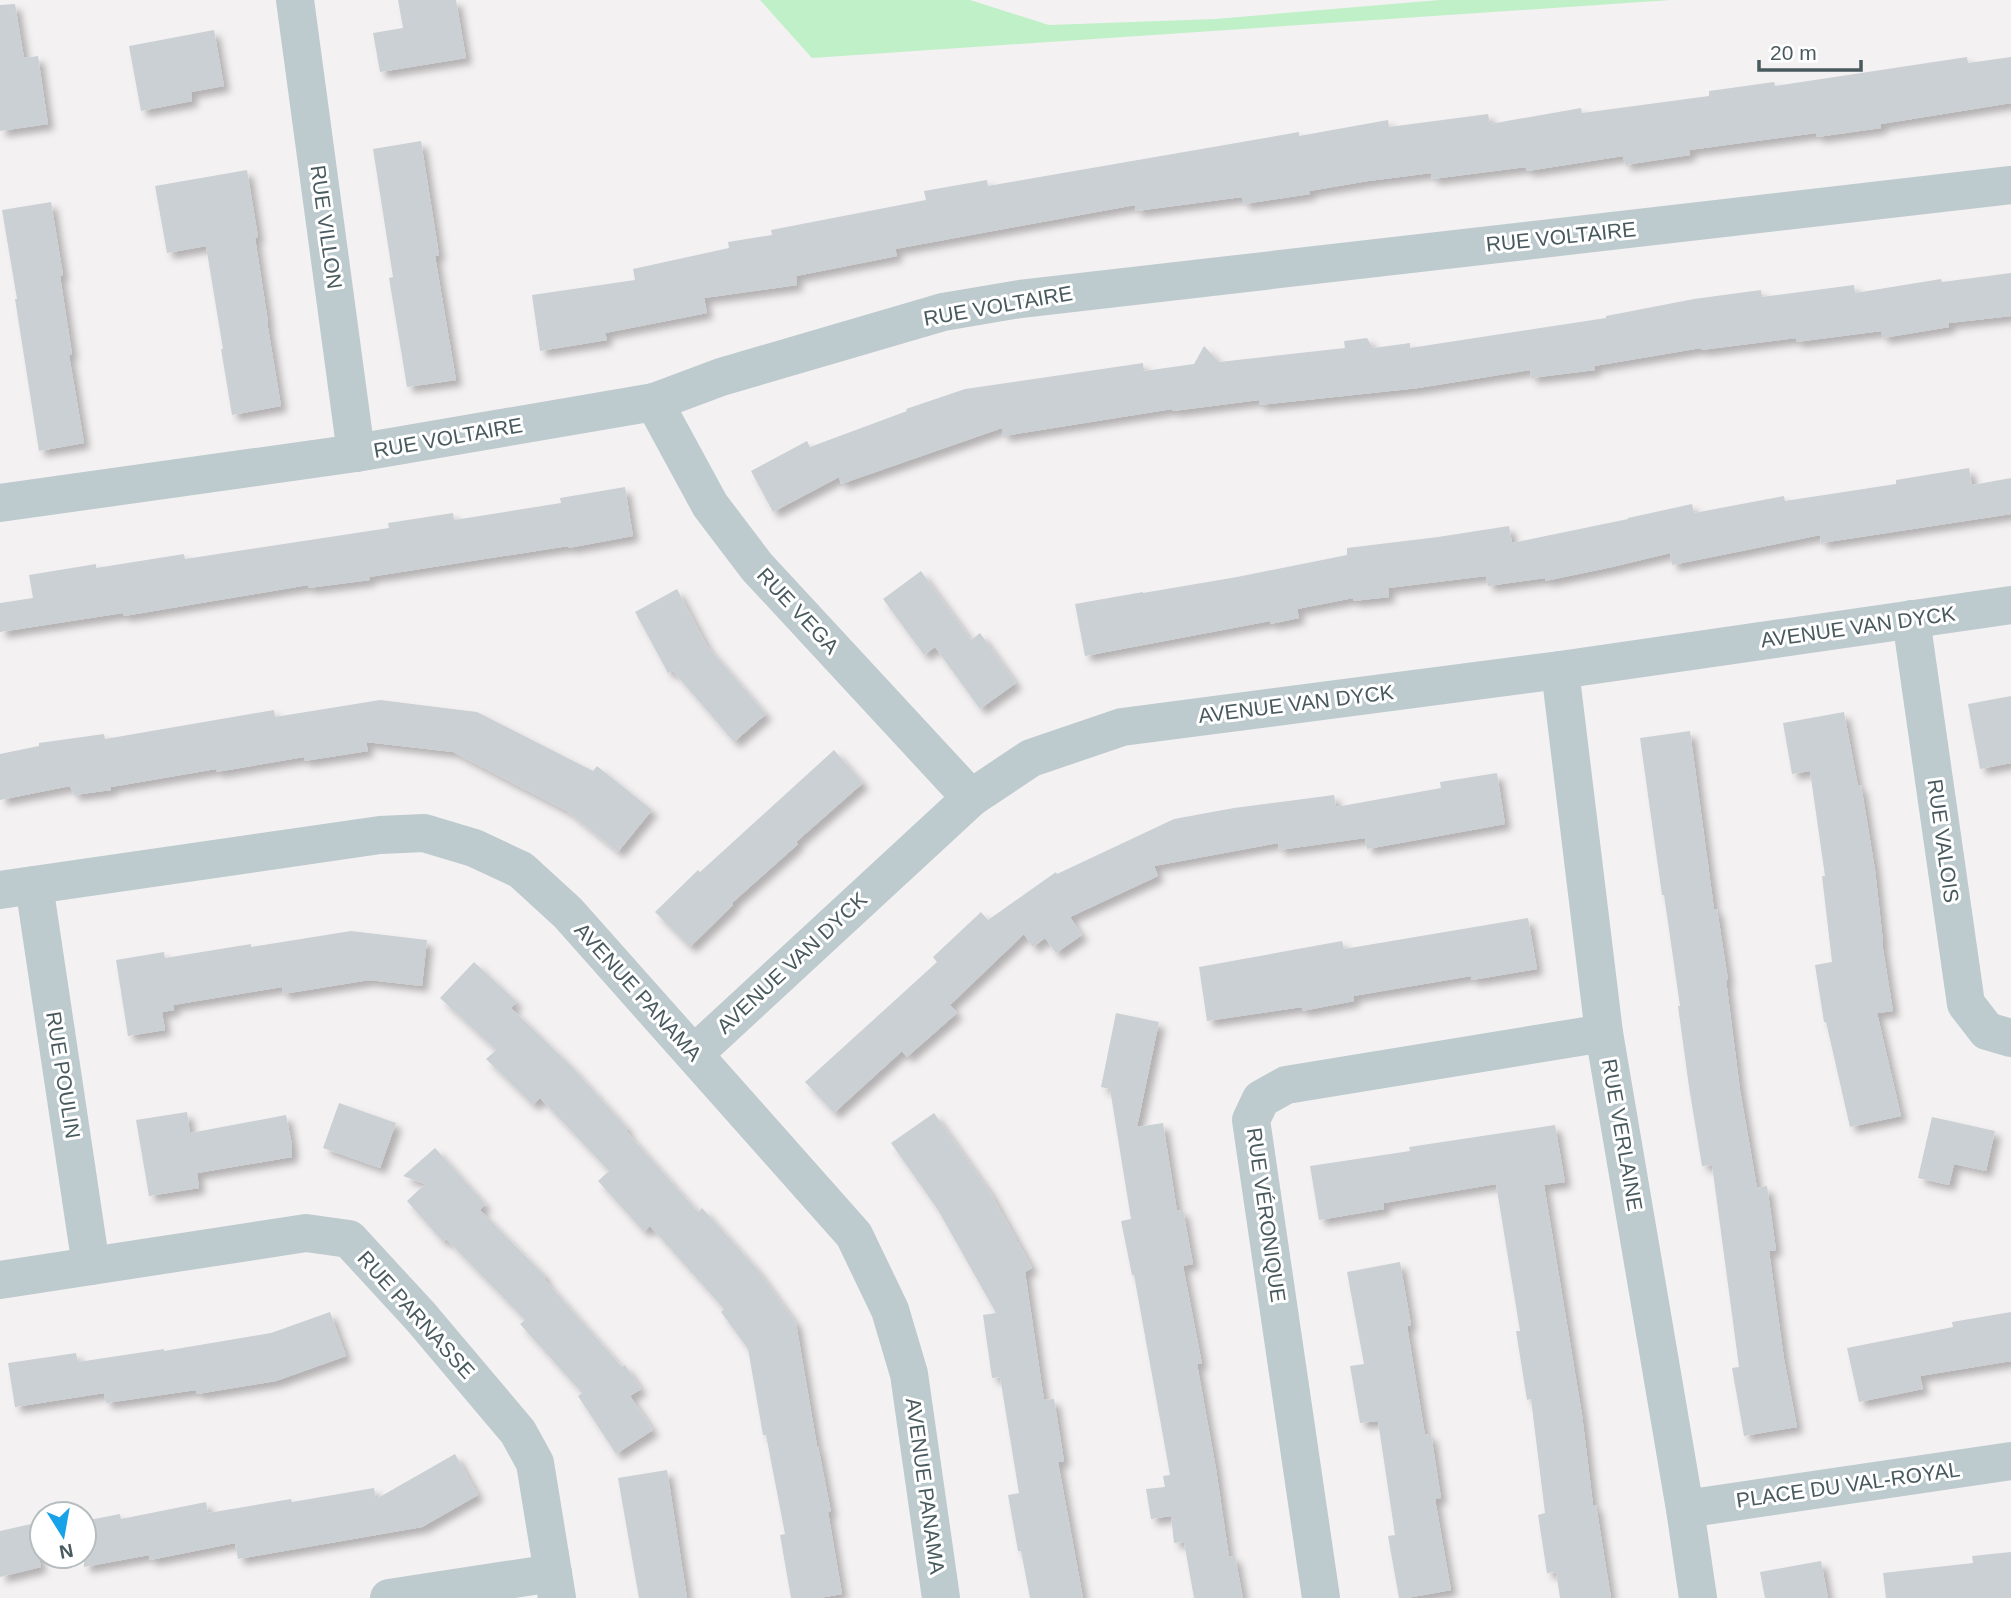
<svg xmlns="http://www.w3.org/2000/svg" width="2011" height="1598" font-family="Arial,sans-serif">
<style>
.green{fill:#c0f0c8}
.building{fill:#cbd0d4;filter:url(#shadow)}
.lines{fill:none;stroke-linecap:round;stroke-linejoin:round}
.minor{stroke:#bdcace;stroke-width:38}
.labels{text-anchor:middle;stroke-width:6;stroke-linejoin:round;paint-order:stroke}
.street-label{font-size:21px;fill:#495a5f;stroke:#fff}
</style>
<defs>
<filter id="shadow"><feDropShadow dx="6" dy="6" stdDeviation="3.5" flood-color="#0004"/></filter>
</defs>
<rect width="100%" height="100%" fill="#f4f1f2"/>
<path class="green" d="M760 0H970L1049 25 1215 19 1440 0H1671L812 58Z"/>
<g class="building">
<path d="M398 0H456L466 58 380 72 373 33 403 28Z"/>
<path d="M15 4 24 58 38 56 48 124 0 131V5Z"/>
<path d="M214 30 224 86 191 92 192 101 141 111 129 46Z"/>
<path d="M1967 57 1968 63 2011 57V103L1881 124V128L1817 137 1816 133 1689 150 1690 155 1625 165 1623 156 1527 171 1526 167 1432 179 1431 173 1368 181 1309 191 1310 194 1244 204 1242 197 1136 211 1135 205 895 249 897 256 796 276 797 285 704 298 707 313 605 333 607 340 540 351 532 295 635 280 633 269 729 248 728 242 772 235 771 230 926 200 924 191 987 180 988 186 1299 132V136L1388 120 1389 127 1488 114 1490 124 1581 108 1582 113 1709 96V91L1774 82 1775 86Z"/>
<path d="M421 141 439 255 435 256 456 380 407 387 389 278 393 277 373 149Z"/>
<path d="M247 170 258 237 255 238 268 322H267L281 406 232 415 221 349H223L206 246 167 253 155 186Z"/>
<path d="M51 202 63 275 60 276 72 354 69 355 84 443 39 451 15 299H17L2 210Z"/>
<path d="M2011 273V316L1949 323V327L1883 338 1881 331 1796 342V338L1701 350V348L1594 366 1595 370 1531 378 1530 370 1418 388 1325 398 1259 405V400L1173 411 1172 409 1003 436 1002 428 841 484 839 477 773 512 751 471 807 441 810 447 907 411 906 409 965 389 1143 363 1144 371 1194 364 1204 346 1219 362 1345 348 1344 341 1367 338 1373 348 1410 343V348L1606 318V316L1694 299 1761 290 1762 297 1854 285 1855 293 1941 279 1942 282Z"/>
<path d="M1969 468 1972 485 2011 478V514L1821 543 1820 535 1672 565 1670 553 1612 567 1545 581V578L1488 586 1486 576 1388 588 1389 597 1353 601V598L1297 609 1299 618 1270 624V621L1085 656 1075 604 1143 592V593L1237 577 1347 555V548L1438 537 1509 526 1512 543 1628 519V518L1692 504 1694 513 1784 496 1785 501 1896 484V480Z"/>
<path d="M625 487 633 536 568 548V546L369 577 370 580 308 588V585L124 616 123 613 0 632V603L33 598 29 575 96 564V568L184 554 185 559 389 528 388 523 453 513 454 520 561 503 560 498Z"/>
<path d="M921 571 971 640 980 633 1016 683 980 709 935 647 924 655 883 599Z"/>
<path d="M677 589 707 646 766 714 734 742 673 671 668 673 635 612Z"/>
<path d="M2011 696V763L1980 769 1968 704Z"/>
<path d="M380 700 477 712 593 771 597 766 652 810 618 852 567 811 453 752 366 742 368 751 304 761V757L216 772V769L111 787V790L74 795 70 786 0 800V754L39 746V743L104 734 105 739 274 710 275 717Z"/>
<path d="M1844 712 1858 786 1861 785 1875 870 1883 942 1882 943 1893 1011 1877 1013 1901 1116 1850 1127 1826 1022H1824L1815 965 1832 962 1822 876H1825L1810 771 1792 774 1783 723Z"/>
<path d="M1690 731 1714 909H1717L1728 980H1726L1740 1090 1757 1188 1767 1186 1776 1250 1769 1251 1784 1359 1797 1427 1744 1436 1732 1368 1739 1367 1712 1165 1702 1166 1689 1087 1678 1006H1680L1664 895H1662L1640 738Z"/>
<path d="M834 750 863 783 796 842 798 844 732 903 733 905 690 947 655 912 698 870 700 872Z"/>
<path d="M1497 773 1505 824 1367 849 1365 838 1279 850 1278 843 1154 866 1158 876 1070 917 1082 935 1056 953 1045 938 1033 947 1024 934 950 1005 957 1013 907 1057 902 1051 834 1113 805 1082 937 962 933 957 981 912 988 920 1056 872 1057 874 1174 819 1234 808 1334 795 1336 807 1441 788 1440 782Z"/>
<path d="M1528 918 1537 969 1472 980 1471 976 1353 996 1354 1001 1302 1011V1007L1207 1021 1199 967 1342 941 1344 949Z"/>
<path d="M351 931 427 940 422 986 369 980 283 994 282 987 173 1005 174 1010 162 1012 165 1030 128 1036 116 960 164 952 165 958 251 944V947Z"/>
<path d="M474 962 517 1002 511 1008 571 1066 628 1129 626 1131 698 1212 702 1208 756 1268 796 1323 817 1446H818L831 1512H828L842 1594 819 1598H791L780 1535 785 1534 766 1435H763L748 1349 721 1312 724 1309 650 1226 644 1232 598 1181 609 1171 540 1098 533 1105 486 1059 496 1050 440 998Z"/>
<path d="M1116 1013 1159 1022 1137 1127 1163 1123 1177 1211 1183 1210 1193 1264 1183 1266 1202 1364H1197L1216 1469 1229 1557 1235 1556 1243 1598H1194L1184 1542 1174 1543 1171 1516 1151 1519 1146 1489 1165 1487 1163 1476 1170 1475 1134 1275H1132L1121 1221 1131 1219 1110 1089 1101 1087Z"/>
<path d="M339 1103 396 1123 380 1168 323 1148Z"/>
<path d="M187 1112 190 1133 286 1115 292 1145V1157L197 1173 199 1188 149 1196 136 1120Z"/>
<path d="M934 1113 990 1192 1032 1268 1025 1272 1044 1400 1054 1399 1064 1461 1058 1462 1083 1598H1030L1021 1551H1018L1008 1495 1019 1493 1000 1377 992 1378 983 1315 996 1313 938 1210 891 1143Z"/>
<path d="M1932 1117 1995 1131 1986 1171 1954 1164 1949 1185 1918 1178Z"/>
<path d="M1555 1125 1565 1182 1544 1185 1582 1415 1593 1505H1596L1611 1598H1560L1556 1572 1547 1573 1538 1515 1545 1513 1531 1399 1527 1400 1516 1331H1520L1496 1184 1384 1203V1209L1319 1220 1310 1166 1410 1151 1409 1147Z"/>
<path d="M435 1148 487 1206 484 1205 480 1210 546 1277 544 1279 622 1367 625 1365 641 1389 630 1396 653 1430 616 1454 578 1396 582 1393 520 1324 525 1320 446 1239 443 1242 407 1201 425 1184 403 1176Z"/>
<path d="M1400 1262 1411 1325 1407 1326 1425 1435 1431 1434 1441 1498 1435 1499 1451 1590 1407 1598H1399L1388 1536 1395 1535 1378 1421 1360 1423 1350 1366 1364 1364 1347 1272Z"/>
<path d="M330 1312 346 1356 276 1381 197 1394 196 1390 106 1403 104 1393 15 1407 8 1363 76 1353 78 1362 164 1349V1351L271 1333Z"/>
<path d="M2011 1312V1361L1920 1376 1923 1389 1859 1402 1847 1348 1953 1327 1952 1322Z"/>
<path d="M455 1454 478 1495 422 1527 238 1559 235 1543 150 1560 149 1555 84 1567V1521L120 1514 121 1519 206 1502 208 1513 291 1499 292 1502 374 1488 376 1499Z"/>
<path d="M667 1470 687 1598H639L618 1478Z"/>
<path d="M31 1524 41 1567 0 1577V1531Z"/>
<path d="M2011 1552V1598H1886L1883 1573 1973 1563 1972 1556Z"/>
<path d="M1821 1561 1828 1598H1765L1760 1572Z"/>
</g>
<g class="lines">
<g class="minor">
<path d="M295 0 356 453"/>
<path d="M654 402 710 505 757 567 971 798"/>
<path d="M0 503 356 453 654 402 721 377 943 312 1020 299 2011 185"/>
<path d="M1911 619 1966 1004 1987 1031 2011 1038"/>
<path d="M1560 670 1604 1033 1685 1509 1698 1598"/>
<path d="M34 885 91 1266"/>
<path d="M0 890 380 835 424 833 474 848 521 870 568 913 854 1235 890 1310 909 1374 941 1598"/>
<path d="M694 1054 971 798 1031 758 1122 727 1560 670 2011 605"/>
<path d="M0 1280 306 1233 349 1239 420 1316 518 1432 535 1463 557 1598"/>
<path d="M1685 1509 2011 1461"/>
<path d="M389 1598 553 1573"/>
<path d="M1321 1598 1251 1120 1261 1099 1286 1085 1604 1033"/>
</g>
</g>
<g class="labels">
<g class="street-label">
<text transform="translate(326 227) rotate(82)" y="7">RUE VILLON</text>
<text transform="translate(1561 237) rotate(-6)" y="7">RUE VOLTAIRE</text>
<text transform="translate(998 306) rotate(-10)" y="7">RUE VOLTAIRE</text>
<text transform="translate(448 438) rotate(-10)" y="7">RUE VOLTAIRE</text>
<text transform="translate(798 611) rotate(47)" y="7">RUE VEGA</text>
<text transform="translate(1858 627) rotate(-8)" y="7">AVENUE VAN DYCK</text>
<text transform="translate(1296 704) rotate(-7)" y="7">AVENUE VAN DYCK</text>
<text transform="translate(1943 841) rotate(82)" y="7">RUE VALOIS</text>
<text transform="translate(792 963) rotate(-43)" y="7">AVENUE VAN DYCK</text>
<text transform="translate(638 992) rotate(48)" y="7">AVENUE PANAMA</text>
<text transform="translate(63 1075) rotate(81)" y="7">RUE POULIN</text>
<text transform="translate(1622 1135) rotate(80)" y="7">RUE VERLAINE</text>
<text transform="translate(1266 1215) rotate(82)" y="7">RUE VÉRONIQUE</text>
<text transform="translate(416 1315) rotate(48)" y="7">RUE PARNASSE</text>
<text transform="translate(1848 1485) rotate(-8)" y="7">PLACE DU VAL-ROYAL</text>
<text transform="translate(925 1486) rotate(82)" y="7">AVENUE PANAMA</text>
</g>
</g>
<g transform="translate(63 1535) rotate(169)"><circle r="33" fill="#ffffff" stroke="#b6bdbf" stroke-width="2"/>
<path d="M0-5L12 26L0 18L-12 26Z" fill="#18a2e7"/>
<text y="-10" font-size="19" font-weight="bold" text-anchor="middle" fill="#495a5f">N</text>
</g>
<path d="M1759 60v10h102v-10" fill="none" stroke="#495a5f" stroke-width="3.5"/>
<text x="1770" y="60" font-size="21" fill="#495a5f" stroke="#ffffff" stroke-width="5" paint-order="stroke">20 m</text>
</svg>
